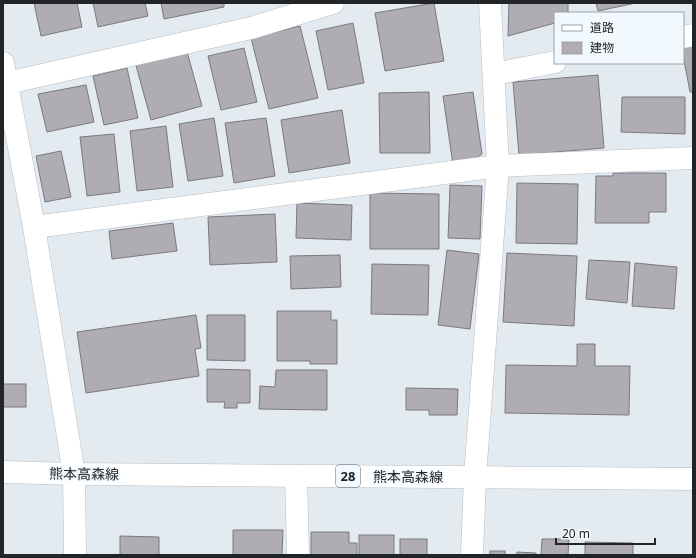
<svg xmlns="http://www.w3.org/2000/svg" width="696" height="558" font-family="'Noto Sans','Noto Sans JP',sans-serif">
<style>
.building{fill:#afacb4;stroke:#7b7980}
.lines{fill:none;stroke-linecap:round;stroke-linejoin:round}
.street-casing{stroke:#b6bdc3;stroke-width:23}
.primary-casing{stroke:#b6bdc3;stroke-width:23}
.street{stroke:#fff;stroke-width:22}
.primary{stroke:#fff;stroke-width:22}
.labels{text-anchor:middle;stroke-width:3;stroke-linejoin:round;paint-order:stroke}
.shield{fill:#f1f8fe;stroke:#606468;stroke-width:1}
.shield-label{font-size:13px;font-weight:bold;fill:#222527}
.street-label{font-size:14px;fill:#222527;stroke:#f1f8fe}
</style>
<rect width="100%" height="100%" fill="#e3ebf1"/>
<g class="building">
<path d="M34 3H77L82 27 41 36Z"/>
<path d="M93 3H145L148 16 98 27Z"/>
<path d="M161 3H224V7L164 19Z"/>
<path d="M434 3 444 61 385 71 375 13Z"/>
<path d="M509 3H568V13H555V23L508 36Z"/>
<path d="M596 3H636L598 11Z"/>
<path d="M353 23 364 83 328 90 316 31Z"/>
<path d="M300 26 318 98 269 109 251 38Z"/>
<path d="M693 45V92H690L683 55V47Z"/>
<path d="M186 48 202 106 151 120 135 62Z"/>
<path d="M244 48 257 102 221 110 208 56Z"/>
<path d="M127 68 138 118 104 125 93 76Z"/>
<path d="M598 75 604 148 519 155 513 82Z"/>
<path d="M86 85 94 122 47 132 38 94Z"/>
<path d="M429 92 430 153H380L379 93Z"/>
<path d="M473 92 482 154 454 172 443 96Z"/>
<path d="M622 97H685V134L621 132Z"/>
<path d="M342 110 350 163 289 173 281 120Z"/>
<path d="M214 118 223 176 188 181 179 124Z"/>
<path d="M266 118 275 176 234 183 225 123Z"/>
<path d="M166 126 173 187 137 191 130 131Z"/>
<path d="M114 134 120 192 87 196 80 137Z"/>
<path d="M61 151 71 197 45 202 36 156Z"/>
<path d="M613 173H666V212H649V223H595L596 176H613Z"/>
<path d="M517 183 578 184 577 244 516 243Z"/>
<path d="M450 185 482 186 480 239 448 238Z"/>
<path d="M370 193 439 194V249H370Z"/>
<path d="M297 203 352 205 351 240 296 238Z"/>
<path d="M275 214 277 262 210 265 208 217Z"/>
<path d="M173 223 177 251 112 259 109 231Z"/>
<path d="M447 250 479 254 470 329 438 325Z"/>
<path d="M507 253 577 256 574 326 503 322Z"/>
<path d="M340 255 341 287 291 289 290 256Z"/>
<path d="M589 260 630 262 627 303 586 299Z"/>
<path d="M635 263 677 267 674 309 632 306Z"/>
<path d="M372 264 429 265 428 315 371 314Z"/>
<path d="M277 311H331V320H337V364H310V361H277Z"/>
<path d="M196 315 201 348 195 349 199 376 86 393 77 332Z"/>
<path d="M207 315H245V361L207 360Z"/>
<path d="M577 344H595V366H630L629 415 505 413 506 365 577 366Z"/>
<path d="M207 369 250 370V403H237V408H224L225 402H207Z"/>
<path d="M276 370H327V410L259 409 260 386 275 387Z"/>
<rect x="3" y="384" width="23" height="23"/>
<path d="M406 388 458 389 457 415H429V410H406Z"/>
<path d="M233 530H283L282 555H233Z"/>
<path d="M311 532H349V543H357V555H311Z"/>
<rect x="359" y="535" width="35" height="20"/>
<path d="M120 536 159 537V555H120Z"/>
<rect x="400" y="539" width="27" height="16"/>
<path d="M542 539H569L568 555H541Z"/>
<path d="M585 542 633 543V555H585Z"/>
<rect x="490" y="551" width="15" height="4"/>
<path d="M517 552 536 553V555H517Z"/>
</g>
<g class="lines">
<defs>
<g id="street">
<path d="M683 37 693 35"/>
<path d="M3 63 34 227 74 474 75 555"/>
<path d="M494 74 555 62"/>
<path d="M7 83 251 28 333 3"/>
<path d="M34 227 498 166 693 158"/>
<path d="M296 476 298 555"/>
<path d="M472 555 475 477 498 166 490 3"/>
</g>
<path id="primary" d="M3 472 74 474 693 479"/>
</defs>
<use href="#street" class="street-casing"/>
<use href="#primary" class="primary-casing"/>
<use href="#street" class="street"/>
<use href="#primary" class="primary"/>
</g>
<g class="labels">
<rect class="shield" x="336" y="465" width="24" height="22" rx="3"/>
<g class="shield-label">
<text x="348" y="481">28</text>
</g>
<g class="street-label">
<text transform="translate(84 474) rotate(1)" y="5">熊本高森線</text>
<text x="408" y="482">熊本高森線</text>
</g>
</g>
<rect width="696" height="558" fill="none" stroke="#222527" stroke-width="8"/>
<rect x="554" y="12" width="130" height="52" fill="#f1f8fe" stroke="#9ea4a8"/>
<rect x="562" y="25" width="20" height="6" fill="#ffffff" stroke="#9ea4a8"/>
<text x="590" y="32" font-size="12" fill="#222527">道路</text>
<rect x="562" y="42" width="20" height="12" fill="#afacb4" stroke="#9ea4a8"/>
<text x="590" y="52" font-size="12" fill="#222527">建物</text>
<path d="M556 538v6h99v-6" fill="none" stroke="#222527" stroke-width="2"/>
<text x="562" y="538" font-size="12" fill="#222527" stroke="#f1f8fe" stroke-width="3" paint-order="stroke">20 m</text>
</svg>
